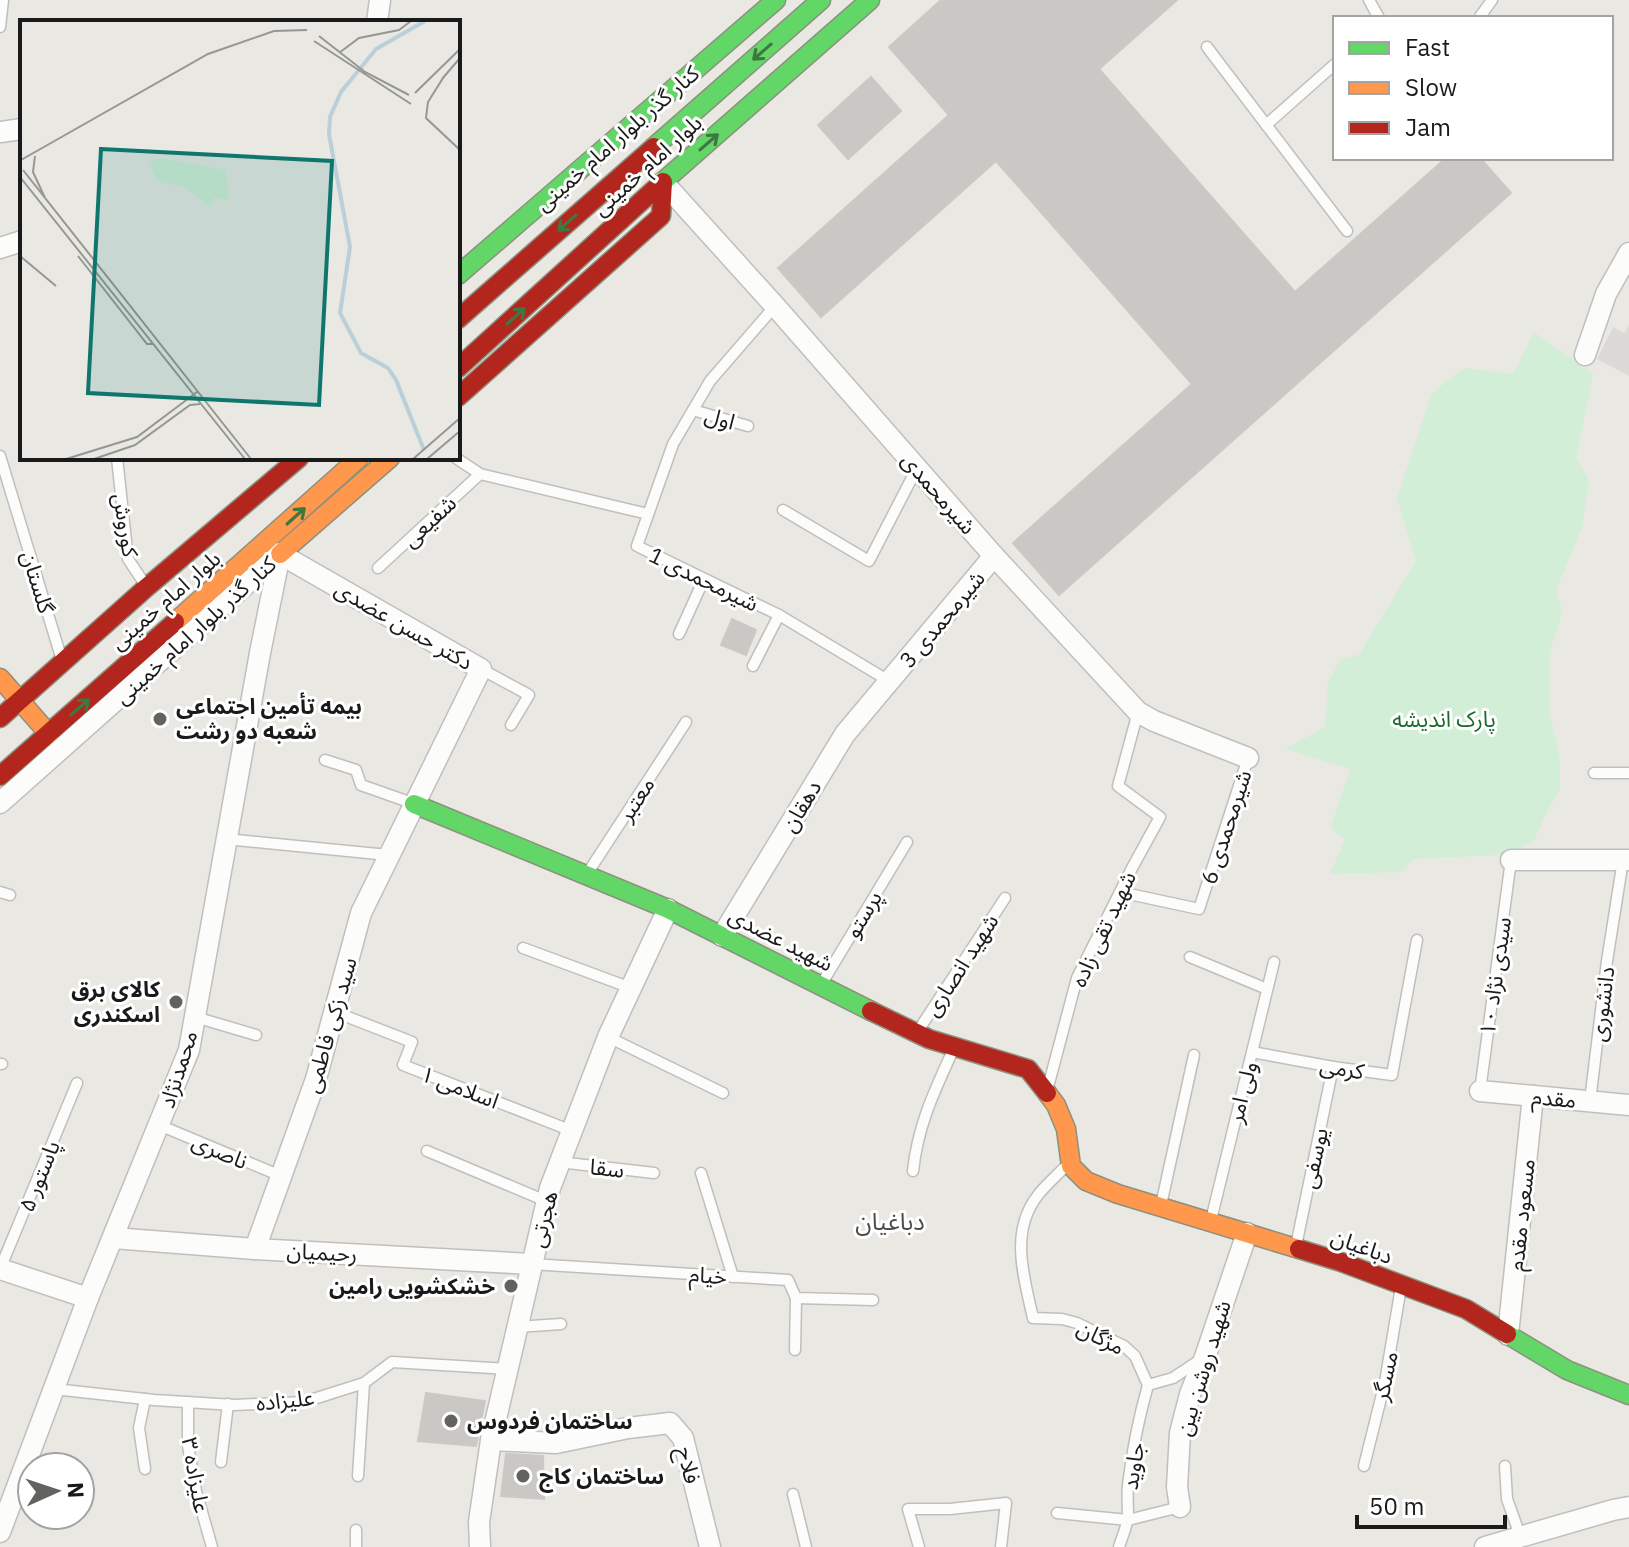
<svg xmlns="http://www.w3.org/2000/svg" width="1629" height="1547" font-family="'IBM Plex Sans','Noto Sans Arabic',sans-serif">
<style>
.park{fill:#d3eed6}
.parking{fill:#dbdad8}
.building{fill:#cac8c4;stroke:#ccc9c5;stroke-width:2}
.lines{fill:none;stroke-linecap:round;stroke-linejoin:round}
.lane-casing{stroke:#c0bfbd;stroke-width:13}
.street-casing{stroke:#c0bfbd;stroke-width:23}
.fast-casing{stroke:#8d907e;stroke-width:21}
.slow-casing{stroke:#8d907e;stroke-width:21}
.jam-casing{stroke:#8d907e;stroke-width:21}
.lane{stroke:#fcfcfb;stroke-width:10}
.street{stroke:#fcfcfb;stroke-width:20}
.fast{stroke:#63d668;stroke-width:18}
.slow{stroke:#ff974d;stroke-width:18}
.jam{stroke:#b3261e;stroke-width:18}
.oneway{stroke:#3e7841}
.poi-dot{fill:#626260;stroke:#fff;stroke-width:3}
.labels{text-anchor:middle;stroke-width:6;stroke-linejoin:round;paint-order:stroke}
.street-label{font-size:22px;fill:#1a1a1a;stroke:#fff}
.poi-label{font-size:22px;font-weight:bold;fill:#1a1a1a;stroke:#fff;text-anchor:start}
.park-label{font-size:22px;fill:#176a28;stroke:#fff}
.neighbourhood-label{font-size:24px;fill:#4d4d4d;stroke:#fff}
.inset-river{fill:none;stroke:#bacfd8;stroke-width:4}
.inset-road{fill:none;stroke:#969693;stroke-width:2}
.view{fill:#0f766e;fill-opacity:0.15;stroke:#0f766e;stroke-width:4}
.inset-edge{fill:none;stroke:#1a1a1a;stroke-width:4}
</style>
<rect width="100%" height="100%" fill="#e9e8e3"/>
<path class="park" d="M1534 332 1593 374 1576 458 1589 480 1582 527 1556 590 1562 612 1550 651 1549 711 1560 759V789L1544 817 1535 839 1516 850 1499 855 1413 859 1401 872 1330 874 1345 840 1330 828 1351 769 1285 749 1325 727 1328 682 1341 659 1359 655 1416 561 1397 499 1432 393 1464 368 1513 374Z"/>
<path class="parking" d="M1629 325V376L1597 359 1613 327 1624 333Z"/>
<g class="building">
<path d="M941 0H1177L1099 69 1295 292 1446 158H1480L1511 193 1059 595 1013 543 1192 384 996 161 821 317 778 268 949 115 889 47Z"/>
<path d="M871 77 901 111 848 159 818 125Z"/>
<path d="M732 619 756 630 746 655 721 645Z"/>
<path d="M426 1393 485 1401 476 1446 418 1441Z"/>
<path d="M506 1454 543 1456 544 1499 501 1496Z"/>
</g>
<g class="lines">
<defs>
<g id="lane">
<path d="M1369 0 1379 18"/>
<path d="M1479 18 1492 0"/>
<path d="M0 27 3 0"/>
<path d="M1207 47 1347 231"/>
<path d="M1266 125 1335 64"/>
<path d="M775 306 710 381 693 410 673 444 637 546 779 615 889 681"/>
<path d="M693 410 748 426"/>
<path d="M0 456 61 657"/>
<path d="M117 458 128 559 144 583"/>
<path d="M456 458 480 474 648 514"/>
<path d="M783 510 869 561 917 468"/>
<path d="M378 568 480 474"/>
<path d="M679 634 704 579"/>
<path d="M753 666 779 615"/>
<path d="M481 669 529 695 511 725"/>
<path d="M325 760 356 770 361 785 412 803"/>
<path d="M1594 773H1629"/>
<path d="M226 839 388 855"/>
<path d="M587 874 686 722"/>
<path d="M0 892 10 895"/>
<path d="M1120 892 1199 909 1248 758"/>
<path d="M523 948 631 988"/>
<path d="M1190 957 1267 989"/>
<path d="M821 985 907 842"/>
<path d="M335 1012 412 1042 403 1065 572 1131"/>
<path d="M195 1017 256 1035"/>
<path d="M918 1031 1005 898"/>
<path d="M608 1037 723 1093"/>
<path d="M1252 1052 1333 1067 1392 1075 1417 940"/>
<path d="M0 1064H2"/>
<path d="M1048 1087 1077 978 1132 868 1160 817 1118 786 1138 712"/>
<path d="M1480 1091 1511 860"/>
<path d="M1590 1101 1607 961 1623 860"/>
<path d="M159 1125 281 1176"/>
<path d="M427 1151 546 1201"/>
<path d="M559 1162 654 1173"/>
<path d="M1069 1166 1064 1168C1055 1177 1045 1186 1038 1195 1009 1232 1024 1277 1033 1318L1062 1319 1077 1323 1124 1346 1135 1356 1148 1385"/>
<path d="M913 1171C918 1124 935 1090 954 1048"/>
<path d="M701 1173 733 1277"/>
<path d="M1161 1205 1194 1055"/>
<path d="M1211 1220 1274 962"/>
<path d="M1296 1246 1333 1067"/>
<path d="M531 1264 788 1280 796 1298 873 1300"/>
<path d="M0 1269 77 1083"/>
<path d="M517 1327 561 1324"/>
<path d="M795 1350 796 1298"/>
<path d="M1148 1385 1173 1378 1200 1360"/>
<path d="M54 1389 154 1400 234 1405 304 1402 364 1383 392 1362 508 1369"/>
<path d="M145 1399 139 1428 145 1469"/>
<path d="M188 1402V1446L196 1491 212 1547"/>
<path d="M221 1462 228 1404"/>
<path d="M1364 1466 1385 1382 1401 1287"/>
<path d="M1505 1466 1507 1499 1521 1538"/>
<path d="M358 1476 364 1383"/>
<path d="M793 1494 806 1547"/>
<path d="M1057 1513 1128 1520 1180 1507"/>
<path d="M356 1530V1547"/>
<path d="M919 1547 908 1509H950L1006 1503 1001 1547"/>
<path d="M1119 1547C1122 1537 1127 1527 1128 1516 1128 1506 1127 1495 1128 1485 1132 1451 1139 1417 1148 1385"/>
</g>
<g id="street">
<path d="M377 22 380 0"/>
<path d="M0 132 22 129"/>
<path d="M663 182 775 306 994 556 1138 712 1154 721 1248 758"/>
<path d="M0 248 22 241"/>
<path d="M1585 355 1606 294 1629 253"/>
<path d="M0 803 280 554 481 669 361 913 316 1079 255 1249"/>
<path d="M1511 860H1629"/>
<path d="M722 936 845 734 994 556"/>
<path d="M1480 1091 1629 1105"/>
<path d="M113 1238 255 1249 531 1264"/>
<path d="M0 1269 88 1298"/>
<path d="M1508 1335 1533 1096"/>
<path d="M491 1440 556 1443 628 1428 670 1423 683 1438 710 1547"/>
<path d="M1180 1507 1177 1487 1180 1433 1190 1394 1205 1357 1247 1233"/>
<path d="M0 1532 88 1298 189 1050 260 653 280 554 279 553"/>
<path d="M480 1547 479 1522 491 1440 550 1188 608 1037 668 909"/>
<path d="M1485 1547 1613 1510 1629 1507"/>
</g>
<g id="fast">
<path d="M654 147 821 0"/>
<path d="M657 187 870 0"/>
<path d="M458 275 776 0"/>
<path d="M414 804 668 909 871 1011"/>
<path d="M1507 1334 1567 1370 1629 1395"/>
</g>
<g id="slow">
<path d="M280 554 390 458"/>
<path d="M175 622 359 458"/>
<path d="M0 678 49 734"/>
<path d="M1047 1093 1056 1105 1066 1129 1071 1166 1086 1181 1118 1194 1299 1249"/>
</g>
<g id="jam">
<path d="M458 319 654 147"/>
<path d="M458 368 657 187"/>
<path d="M458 397 661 216 663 182"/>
<path d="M0 718 147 587 299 458"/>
<path d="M0 776 175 622"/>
<path d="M871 1011 929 1039 1028 1069 1047 1093"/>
<path d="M1299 1249 1341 1262 1466 1309 1507 1334"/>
</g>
</defs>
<use href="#lane" class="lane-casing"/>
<use href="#street" class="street-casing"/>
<use href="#fast" class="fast-casing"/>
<use href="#slow" class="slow-casing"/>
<use href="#jam" class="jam-casing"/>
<use href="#lane" class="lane"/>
<use href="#street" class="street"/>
<use href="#fast" class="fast"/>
<use href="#slow" class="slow"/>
<use href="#jam" class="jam"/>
</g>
<defs><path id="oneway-shaft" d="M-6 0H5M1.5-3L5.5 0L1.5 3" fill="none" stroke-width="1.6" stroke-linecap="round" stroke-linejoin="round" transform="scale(2)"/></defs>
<g class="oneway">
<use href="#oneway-shaft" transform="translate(762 52) rotate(139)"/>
<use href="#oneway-shaft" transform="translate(709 142) rotate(-41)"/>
<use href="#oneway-shaft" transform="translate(567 223) rotate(139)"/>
<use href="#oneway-shaft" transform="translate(516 316) rotate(-42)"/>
<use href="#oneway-shaft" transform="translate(296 516) rotate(-42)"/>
<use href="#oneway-shaft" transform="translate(80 707) rotate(-41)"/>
</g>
<g class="poi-dot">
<circle cx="160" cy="719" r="8"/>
<circle cx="176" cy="1002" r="8"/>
<circle cx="511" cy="1286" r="8"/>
<circle cx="451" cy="1421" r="8"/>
<circle cx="523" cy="1476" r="8"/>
</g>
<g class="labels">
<g class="street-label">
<text transform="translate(617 138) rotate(-41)" y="8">کنار گذر بلوار امام خمینی</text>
<text transform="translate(647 165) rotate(-42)" y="8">بلوار امام خمینی</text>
<text transform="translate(720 418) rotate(16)" y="8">اول</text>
<text transform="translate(939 493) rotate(49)" y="8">شیرمحمدی</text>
<text transform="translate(429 521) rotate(-43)" y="8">شفیعی</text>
<text transform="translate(126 525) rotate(81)" y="8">کوروش</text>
<text transform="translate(704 579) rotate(26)" y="8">شیرمحمدی 1</text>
<text transform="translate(38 582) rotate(73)" y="8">گلستان</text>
<text transform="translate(165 600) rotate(-41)" y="8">بلوار امام خمینی</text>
<text transform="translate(942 619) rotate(-50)" y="8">شیرمحمدی 3</text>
<text transform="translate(404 625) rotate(30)" y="8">دکتر حسن عضدی</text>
<text transform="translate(195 630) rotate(-42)" y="8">کنار گذر بلوار امام خمینی</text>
<text transform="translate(636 799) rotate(-57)" y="8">معتبر</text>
<text transform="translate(801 806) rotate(-59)" y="8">دهقان</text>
<text transform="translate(1226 827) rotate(-72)" y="8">شیرمحمدی 6</text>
<text transform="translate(863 914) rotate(-59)" y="8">پرستو</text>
<text transform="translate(1103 929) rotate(-65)" y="8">شهید تقی زاده</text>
<text transform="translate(781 939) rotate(27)" y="8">شهید عضدی</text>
<text transform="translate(961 965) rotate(-57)" y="8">شهید انصاری</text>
<text transform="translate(1495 976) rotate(-82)" y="8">سیدی نژاد ۱۰</text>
<text transform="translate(1602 1004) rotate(-83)" y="8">دانشوری</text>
<text transform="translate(330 1025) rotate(-74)" y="8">سید زکی فاطمی</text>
<text transform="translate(1342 1068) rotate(9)" y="8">کرمی</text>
<text transform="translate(178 1069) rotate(-72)" y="8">محمدنژاد</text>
<text transform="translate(460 1087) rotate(21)" y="8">اسلامی ۱</text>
<text transform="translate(1242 1092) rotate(-76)" y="8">ولی امر</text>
<text transform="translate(1554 1098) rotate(5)" y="8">مقدم</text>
<text transform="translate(220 1151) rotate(23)" y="8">ناصری</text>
<text transform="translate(1314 1158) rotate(-78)" y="8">یوسفی</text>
<text transform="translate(607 1168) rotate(6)" y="8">سقا</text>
<text transform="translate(39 1176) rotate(-68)" y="8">پاستور ۵</text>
<text transform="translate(1521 1215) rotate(-84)" y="8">مسعود مقدم</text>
<text transform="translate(543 1219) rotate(-76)" y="8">هجرتی</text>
<text transform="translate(1362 1246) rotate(20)" y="8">دباغیان</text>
<text transform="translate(322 1252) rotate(3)" y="8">رحیمیان</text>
<text transform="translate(708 1275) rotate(4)" y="8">خیام</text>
<text transform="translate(1101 1337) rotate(27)" y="8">مژگان</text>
<text transform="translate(1203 1368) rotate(-73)" y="8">شهید روشن بین</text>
<text transform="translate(1385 1376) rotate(-78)" y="8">مسگر</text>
<text transform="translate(285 1400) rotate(-6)" y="8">علیزاده</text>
<text transform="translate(689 1465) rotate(76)" y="8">فلاح</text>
<text transform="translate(1133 1466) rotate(-81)" y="8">جاوید</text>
<text transform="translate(196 1475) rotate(80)" y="8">علیزاده ۳</text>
</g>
<g class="poi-label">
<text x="176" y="714">بیمه تأمین اجتماعی<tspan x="176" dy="25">شعبه دو رشت</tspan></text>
<text x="160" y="997" text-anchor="end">کالای برق<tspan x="160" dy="25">اسکندری</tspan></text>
<text x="495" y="1294" text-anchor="end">خشکشویی رامین</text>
<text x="467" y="1429">ساختمان فردوس</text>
<text x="539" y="1484">ساختمان کاج</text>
</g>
<g class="park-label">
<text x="1444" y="727">پارک اندیشه</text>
</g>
<g class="neighbourhood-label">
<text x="890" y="1230">دباغیان</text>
</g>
</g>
<g transform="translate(20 20)">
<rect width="440" height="440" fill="#e9e8e3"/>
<path d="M137 138 206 150 209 181 194 177 190 187 163 166 138 162 130 146Z" fill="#d3eed6"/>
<path class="inset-river" d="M404 430 376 360 368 348 341 333 320 293 330 227 309 114 310 97 321 72 356 29 405 1"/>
<path class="inset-road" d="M299 16 345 52 389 75M294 21 391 84M319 33 339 18 379 10 391 1M423 58 408 82 406 98 440 130M422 59 440 38M395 73 440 29M15 136 13 152 25 178M1 140 188 34 254 11 287 10M3 150 231 439M0 157 225 439M0 236 36 266M58 236 127 324H133M46 439 117 417 177 372M74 439 115 425 170 385 180 384M393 439 440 398M407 439 440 411"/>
<path class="view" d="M81 129 312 141 299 385 68 373Z"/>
<rect width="440" height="440" class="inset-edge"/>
</g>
<rect x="1333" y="16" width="280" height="144" fill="#ffffff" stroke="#a3a3a3" stroke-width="2"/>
<rect x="1349" y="42" width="40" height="12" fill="#63d668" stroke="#a3a3a3" stroke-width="2"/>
<text x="1405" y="56" font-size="24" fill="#1a1a1a">Fast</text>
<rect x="1349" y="82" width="40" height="12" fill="#ff974d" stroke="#a3a3a3" stroke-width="2"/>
<text x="1405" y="96" font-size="24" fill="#1a1a1a">Slow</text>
<rect x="1349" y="122" width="40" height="12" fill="#b3261e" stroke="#a3a3a3" stroke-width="2"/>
<text x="1405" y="136" font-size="24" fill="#1a1a1a">Jam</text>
<g transform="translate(56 1491) rotate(87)"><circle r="38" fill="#ffffff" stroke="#a3a3a3" stroke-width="2"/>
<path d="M0-6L14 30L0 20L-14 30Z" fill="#626260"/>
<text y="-12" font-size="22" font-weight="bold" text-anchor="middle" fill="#1a1a1a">N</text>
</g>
<path d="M1357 1515v12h148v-12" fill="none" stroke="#1a1a1a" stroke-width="4"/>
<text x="1369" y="1515" font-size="24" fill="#1a1a1a" stroke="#ffffff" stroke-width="6" paint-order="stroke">50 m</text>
</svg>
